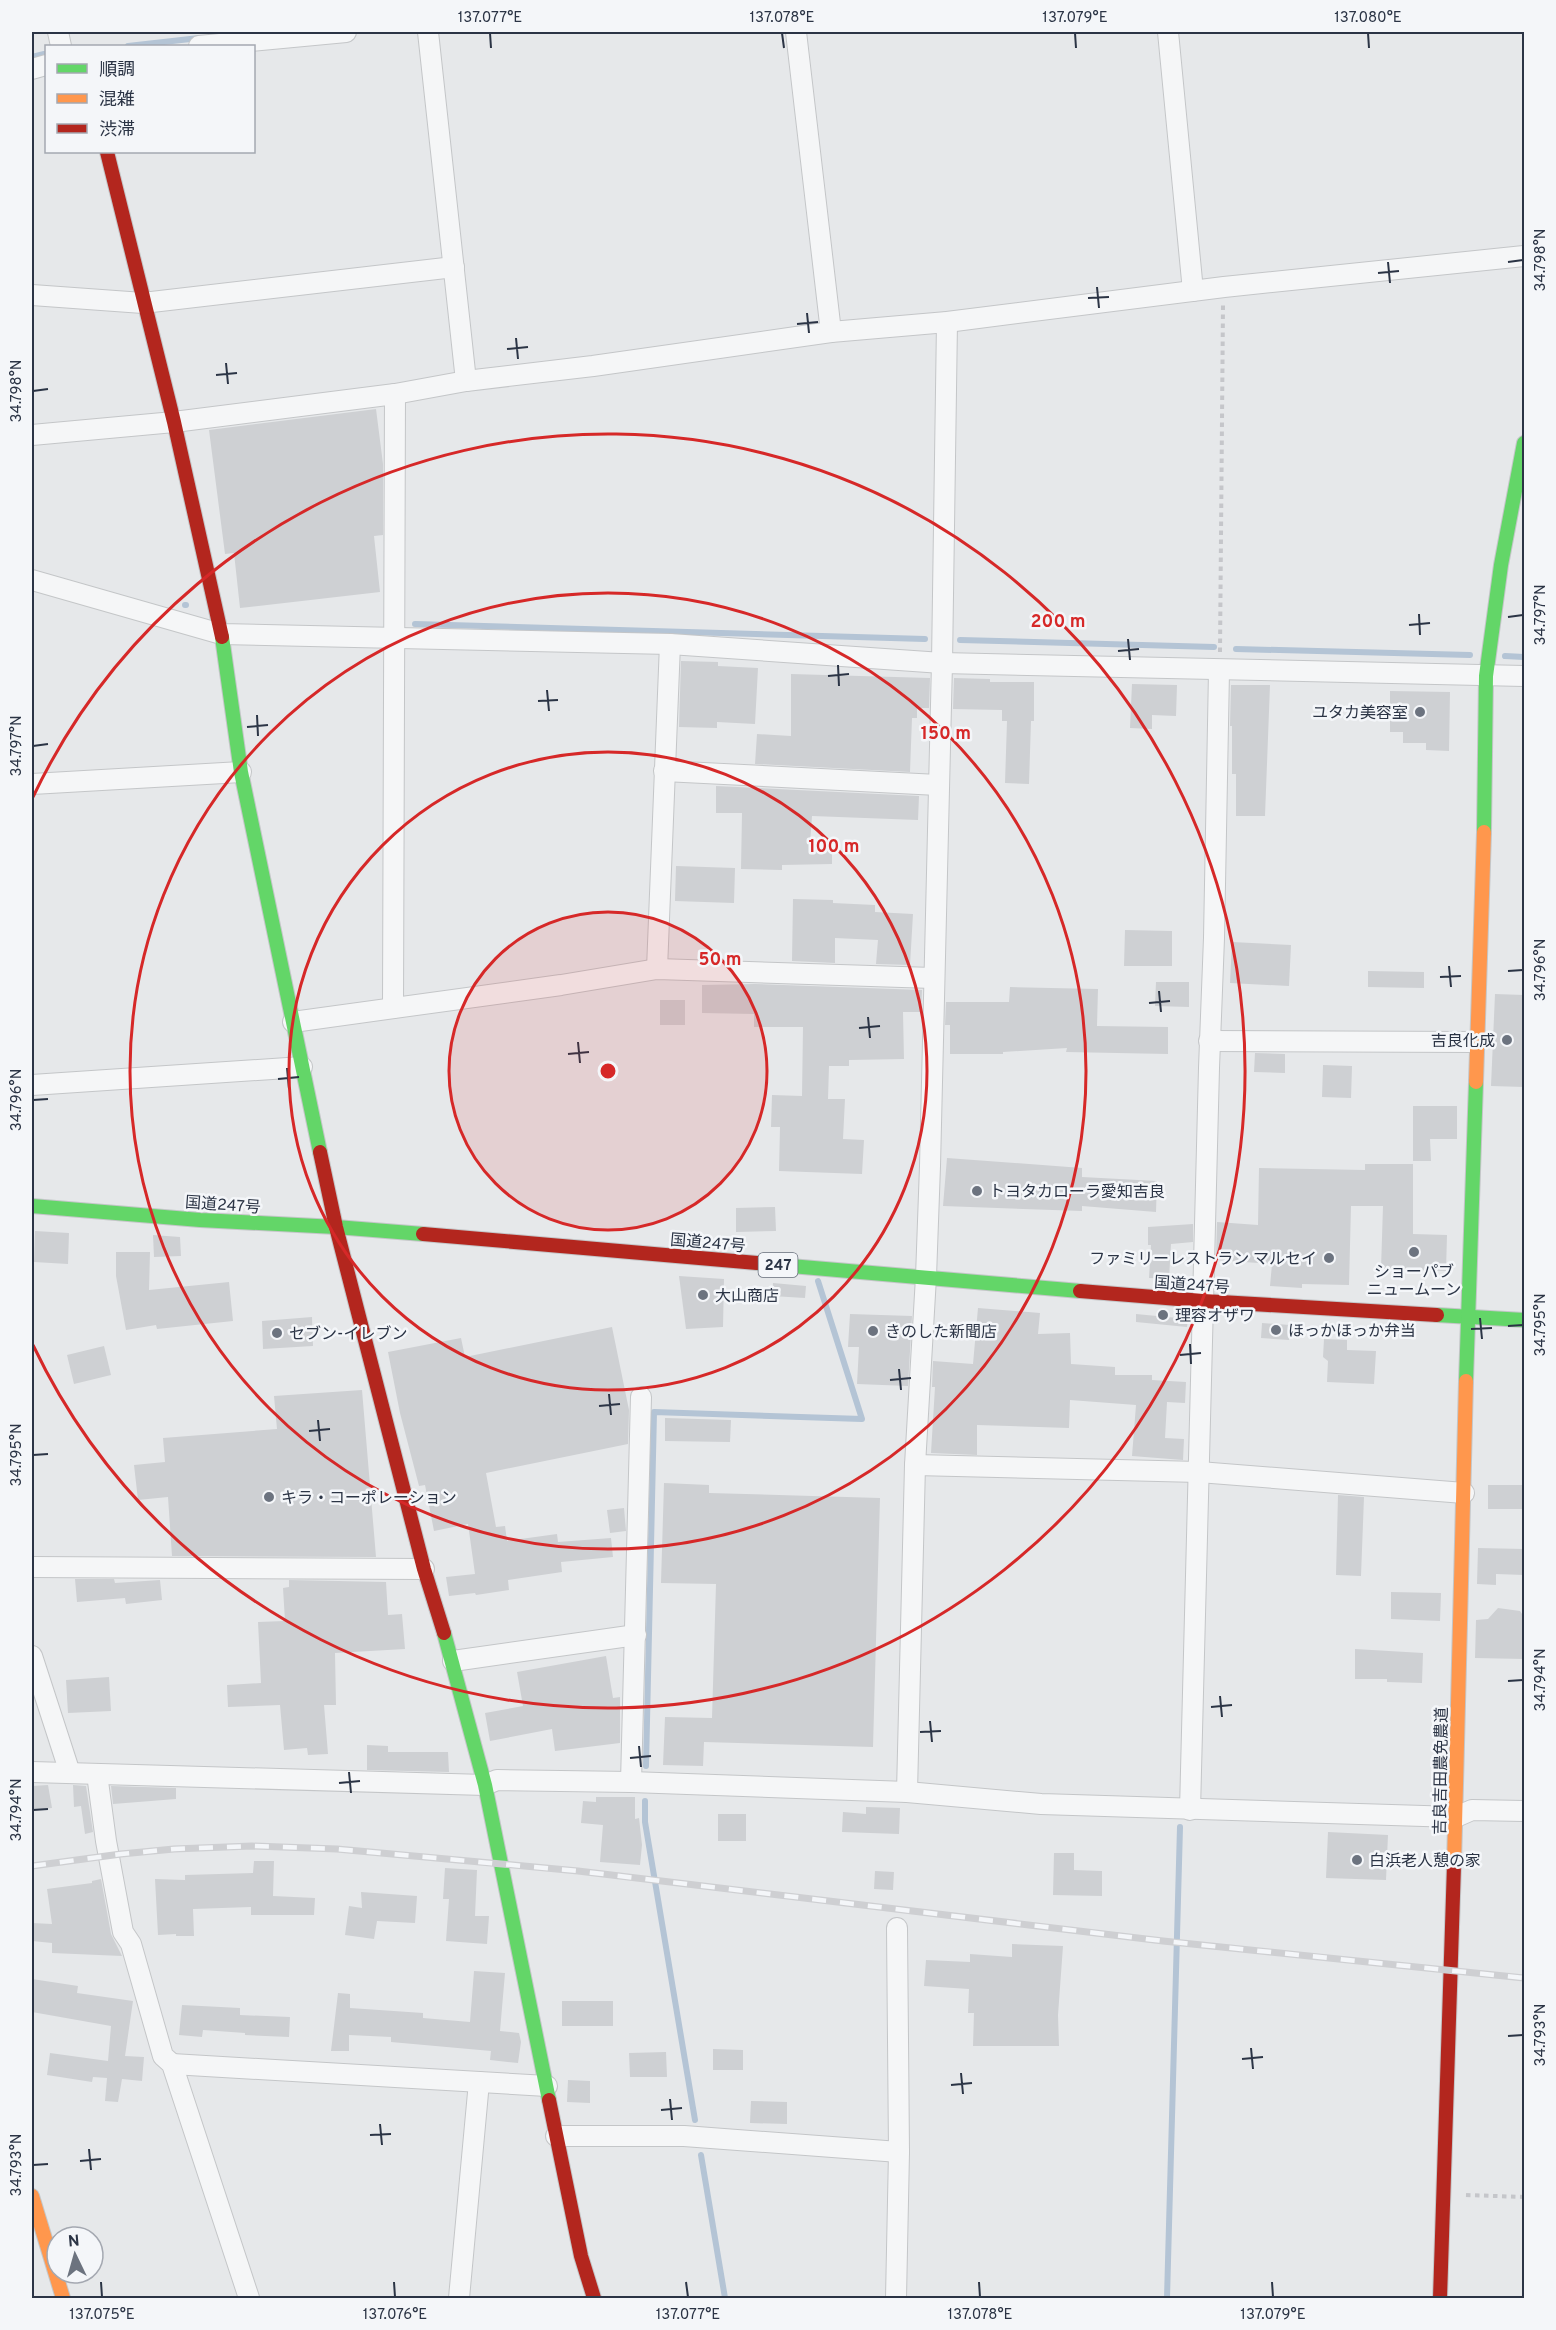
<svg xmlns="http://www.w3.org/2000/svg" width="1556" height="2330" font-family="Overpass,'Noto Sans JP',sans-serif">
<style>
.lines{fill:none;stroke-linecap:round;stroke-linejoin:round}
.stream{stroke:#b4c4d5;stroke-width:6}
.building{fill:#ced0d3}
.street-casing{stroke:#c4c6c8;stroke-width:22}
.fast-casing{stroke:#c4c6c8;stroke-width:16}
.slow-casing{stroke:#c4c6c8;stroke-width:16}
.jam-casing{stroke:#c4c6c8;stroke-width:16}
.path{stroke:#c5c6ca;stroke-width:4;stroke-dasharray:4.5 4.5;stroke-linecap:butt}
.street{stroke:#f5f6f7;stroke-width:20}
.fast{stroke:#63d668;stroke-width:14}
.slow{stroke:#ff974d;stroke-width:14}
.jam{stroke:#b3261e;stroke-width:14}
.rail-casing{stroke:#cecfd2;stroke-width:7}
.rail{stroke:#f4f6f9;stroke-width:4.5;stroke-dasharray:14;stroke-linecap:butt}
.ticks{fill:none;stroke:#2b3445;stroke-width:2}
.ring{fill:none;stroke:#d62828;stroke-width:3}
.poi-dot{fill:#6c737f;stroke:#f4f6f9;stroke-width:2}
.labels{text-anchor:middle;stroke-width:5;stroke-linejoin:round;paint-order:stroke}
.shield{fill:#f4f6f9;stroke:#676e7b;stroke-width:1.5}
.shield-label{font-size:15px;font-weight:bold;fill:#2b3445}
.poi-label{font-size:16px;fill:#2b3445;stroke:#f4f6f9;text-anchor:start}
.street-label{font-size:16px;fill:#2b3445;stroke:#f4f6f9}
.centre{fill:#d62828;stroke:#f4f6f9;stroke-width:3}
.ring-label{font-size:18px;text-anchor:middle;font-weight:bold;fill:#d62828;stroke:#f4f6f9;stroke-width:5;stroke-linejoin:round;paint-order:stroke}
.neatline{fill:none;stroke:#2b3445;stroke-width:2}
.ticks-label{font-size:15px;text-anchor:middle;fill:#2b3445}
</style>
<rect width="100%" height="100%" fill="#e6e8ea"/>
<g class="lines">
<g class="stream">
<path d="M128 46 199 38"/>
<path d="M32 57 44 54"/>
<path d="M185 605H186"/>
<path d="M415 624 925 639"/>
<path d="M960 640 1214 647"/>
<path d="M1236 649 1470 655"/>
<path d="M1505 656 1524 657"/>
<path d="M646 1766 654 1412 862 1419 818 1281"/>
<path d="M645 1801V1822L695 2120"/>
<path d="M701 2155 725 2298"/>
<path d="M1167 2298 1180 1827"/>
</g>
</g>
<g class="building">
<path d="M376 409 383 464V535L374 536 380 592 240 608 234 553 225 554 209 430Z"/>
<path d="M681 661 718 662V666L758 668 755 724 717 722V728L679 727Z"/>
<path d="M791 674 930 678 929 708H917V718H912L910 772 755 764 757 734 791 736Z"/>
<path d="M954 678 990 679V682H1034V721H1031L1029 784 1005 783 1007 721H1002V710L953 709Z"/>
<path d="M1132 684 1177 685 1176 716 1152 715V729L1130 728Z"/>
<path d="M1231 685H1270L1265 816H1236V774H1232V726H1230Z"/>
<path d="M1390 691 1450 692 1449 751 1426 750V743H1403V732H1390Z"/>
<path d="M716 786 919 796 918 820 812 816 810 844 832 846V864L782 865V870L741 869 742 813H716Z"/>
<path d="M676 866 735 868 734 903 675 901Z"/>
<path d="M793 899 833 900V903L875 905V912L913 914 910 965 876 964 878 940 835 938V963L792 961Z"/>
<path d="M1125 930 1172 931V966H1124Z"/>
<path d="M1232 942 1291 945 1289 986 1230 983Z"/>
<path d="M1368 971 1424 972V988L1368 987Z"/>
<path d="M1156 982H1189V1007L1155 1006Z"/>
<path d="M755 984 922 990 921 1012H903L904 1059 849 1060V1066H829L828 1099H845L843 1139 864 1140 862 1174 779 1171 780 1127H771L772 1095 802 1096 803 1027H754V1014L702 1013V985Z"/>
<path d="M1010 987 1098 989 1097 1026 1168 1027V1054L1066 1052 1067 1048 1003 1052V1054H950V1025H945L946 1002H1009Z"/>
<path d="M1495 994 1524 995V1087L1491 1086Z"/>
<rect x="660" y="1000" width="25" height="25"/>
<path d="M1255 1053 1285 1054V1073L1254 1072Z"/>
<path d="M1323 1065 1352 1066 1351 1098 1322 1097Z"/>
<path d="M1413 1106H1457V1139H1430L1431 1161H1413Z"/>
<path d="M947 1158 1082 1168V1177L1157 1181 1156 1212 1082 1206V1211L943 1206Z"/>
<path d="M1365 1164H1413V1234L1447 1235 1446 1271 1381 1269 1383 1206H1351L1349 1285 1302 1284V1288L1270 1286 1272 1264 1216 1260 1217 1222 1258 1225 1259 1168 1365 1170Z"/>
<path d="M775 1207 776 1231 736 1232V1208Z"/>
<path d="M1193 1224V1242L1171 1244 1169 1279 1149 1278 1151 1245H1148V1227Z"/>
<path d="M35 1231 69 1233 68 1264 34 1262Z"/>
<path d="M153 1235 180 1237 181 1256 154 1257Z"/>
<path d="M116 1252H150L149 1290 229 1282 233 1321 157 1329 156 1325 126 1330 116 1276Z"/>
<path d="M679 1276 724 1279 723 1327 686 1329Z"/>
<path d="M773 1283 806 1286 805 1298 772 1296Z"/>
<path d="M978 1308 1040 1313 1038 1334 1070 1333 1071 1364 1115 1367V1375H1152V1380L1186 1382 1185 1403 1167 1402 1165 1438 1184 1439 1183 1460 1132 1456 1136 1405 1070 1400 1069 1428 977 1425V1455L931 1453 935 1387H932L933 1361 973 1364Z"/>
<path d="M850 1314 912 1316 908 1386 857 1384 859 1347H848Z"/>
<path d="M1136 1314 1188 1319 1187 1327 1136 1322Z"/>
<path d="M312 1317 313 1346 263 1349 262 1321Z"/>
<path d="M1262 1323 1290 1325 1289 1340 1261 1338Z"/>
<path d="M612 1327 629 1410 628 1444 486 1473 496 1527 505 1526 507 1541 557 1534 558 1542 611 1538 613 1557 561 1562 562 1572 508 1580 509 1590 476 1595 475 1593 449 1596 446 1577 475 1574 468 1524 434 1531 425 1485 419 1486 400 1413 388 1352 461 1338 465 1357Z"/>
<path d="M1324 1339 1347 1340V1350L1376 1351 1374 1384 1327 1382 1328 1361 1323 1357Z"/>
<path d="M104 1346 111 1375 74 1384 67 1355Z"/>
<path d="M362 1390 376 1557 172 1556 168 1497 138 1500 134 1465 165 1462 163 1438 277 1429 274 1396Z"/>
<path d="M665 1418 731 1420 730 1442 665 1441Z"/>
<path d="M664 1483 709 1485V1493L880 1498 873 1747 704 1742 703 1766 663 1765 665 1717 712 1718 716 1584 661 1583Z"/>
<rect x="1488" y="1485" width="36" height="24"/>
<path d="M1338 1495 1364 1497 1361 1576 1336 1575Z"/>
<path d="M624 1508 626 1531 610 1533 607 1510Z"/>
<path d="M1478 1548 1524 1549V1575L1496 1574V1585L1477 1584Z"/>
<path d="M75 1579H114L115 1583 160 1580 162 1600 126 1604 125 1598 77 1602Z"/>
<path d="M289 1580 386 1582 388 1615 402 1614 405 1649 335 1653 336 1705H324L328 1754 308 1755 307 1748 284 1750 280 1705 228 1707 227 1685 261 1683 258 1622 285 1621 283 1588 289 1587Z"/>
<path d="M1391 1592 1441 1593 1440 1621 1391 1619Z"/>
<path d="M1498 1608 1520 1611 1524 1617V1659L1475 1658 1476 1620 1488 1619Z"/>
<path d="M1355 1649 1423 1653 1422 1683 1387 1682V1679H1355Z"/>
<path d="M606 1656 613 1698 620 1697V1743L555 1751 552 1729 490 1741 485 1713 523 1706 517 1672Z"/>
<path d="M109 1677 111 1711 68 1713 66 1680Z"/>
<path d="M367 1745 388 1746V1752H448L449 1772 367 1770Z"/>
<path d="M48 1785 52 1808 32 1810V1786Z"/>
<path d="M73 1785 86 1786 93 1832 85 1834 81 1806 74 1807Z"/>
<path d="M111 1786 176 1788V1799L113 1804Z"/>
<path d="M596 1797H635V1819L639 1818 642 1845 640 1865 600 1862 603 1825 581 1823 583 1801 596 1802Z"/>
<path d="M866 1807 900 1808 899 1834 842 1832 843 1812 866 1814Z"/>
<rect x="718" y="1814" width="28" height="27"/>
<path d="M1328 1832 1388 1835 1386 1880 1326 1878Z"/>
<path d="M1054 1853H1074V1870L1102 1871V1896L1053 1895Z"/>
<path d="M254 1861H274L273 1896 315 1898 314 1915H251V1907L193 1909 194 1936H176V1934L158 1935 155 1879 185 1880V1875L253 1873Z"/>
<path d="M445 1868 477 1870 475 1916H489L487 1944 446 1941 449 1899H443Z"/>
<path d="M875 1871 894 1872 893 1890 874 1889Z"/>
<path d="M101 1879 111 1934 122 1956 52 1953V1943L32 1941V1923L52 1924 47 1889 92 1883V1881Z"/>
<path d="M361 1892 417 1896 415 1923 377 1921 374 1939 345 1935 349 1906 362 1908Z"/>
<path d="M1012 1944 1063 1946 1058 2015 1059 2046H973L974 2013H968L969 1989 924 1986 926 1960 970 1962V1954L1012 1957Z"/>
<path d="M474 1971 505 1973 500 2031 519 2033 521 2042 518 2063 490 2060 491 2051 391 2042V2037L349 2035V2051H331L338 1993 350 1994V2008L423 2013V2018L470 2022Z"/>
<path d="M32 1979 78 1986 77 1993 133 2001 125 2056 144 2057 142 2081 122 2079 118 2102 105 2101 107 2078 93 2077 92 2082 47 2075 50 2053 108 2061 111 2026 32 2012Z"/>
<rect x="562" y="2001" width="51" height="25"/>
<path d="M182 2005 240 2008V2015L290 2017 289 2037 245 2035V2033L203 2030 202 2037 179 2035Z"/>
<path d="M713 2049 743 2050V2070H713Z"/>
<path d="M666 2052 667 2077H630L629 2053Z"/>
<path d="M568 2080 590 2081V2103L567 2102Z"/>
<path d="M751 2101 787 2102V2124L750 2123Z"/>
</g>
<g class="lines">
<defs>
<g id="street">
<path d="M58 32 61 46"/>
<path d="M428 32 466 381"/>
<path d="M796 32 831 332"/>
<path d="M1168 32 1193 291"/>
<path d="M199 46 346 32"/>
<path d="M32 69 46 65"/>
<path d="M32 295 143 303 454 267"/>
<path d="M32 435 174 422 395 394 466 381 593 366 831 332 947 322 1224 287 1524 256"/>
<path d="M32 580 221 634 670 644 942 663 1524 676"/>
<path d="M664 771 938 785"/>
<path d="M32 784 241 772"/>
<path d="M657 969 670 644"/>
<path d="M393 1008 395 394"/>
<path d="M293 1022 561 985 657 969 933 978"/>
<path d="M1209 1041 1476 1042"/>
<path d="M32 1085 302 1067"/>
<path d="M915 1465 1199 1472 1464 1493"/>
<path d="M32 1567 424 1569"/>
<path d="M32 1656 70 1773"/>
<path d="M453 1661 636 1635"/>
<path d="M32 1772 485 1785 497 1780 631 1782 907 1792 1041 1804 1456 1817 1472 1810 1524 1811"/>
<path d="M97 1774 106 1841 123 1932 131 1944 163 2056 172 2064 249 2298"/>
<path d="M631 1782 641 1397"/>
<path d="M907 1792 915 1465 926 1277 930 1166 942 663 947 322"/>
<path d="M1190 1810 1209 1068 1214 938 1219 671"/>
<path d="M172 2064 547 2086"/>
<path d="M556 2136H684L899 2152"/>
<path d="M459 2298 479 2082"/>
<path d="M896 2298 899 2152 897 1928"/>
</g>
<g id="fast">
<path d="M222 637 241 772 320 1152"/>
<path d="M1484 832 1486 676 1501 565 1524 443"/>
<path d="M32 1206 200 1220 336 1227 423 1234"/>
<path d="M757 1263 1080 1291"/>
<path d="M1437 1315 1524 1320"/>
<path d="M1466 1381 1476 1082"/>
<path d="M444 1633 485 1785 549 2100"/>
</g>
<g id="slow">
<path d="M1476 1082 1484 832"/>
<path d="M1454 1865 1466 1381"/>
<path d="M32 2196 63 2298"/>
</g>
<g id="jam">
<path d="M107 152 174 422 222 637"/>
<path d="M320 1152 336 1227 424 1569 444 1633"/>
<path d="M423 1234 757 1263"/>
<path d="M1080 1291 1203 1301 1437 1315"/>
<path d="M549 2100 581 2256 594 2298"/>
<path d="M1440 2298 1454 1865"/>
</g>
</defs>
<use href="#street" class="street-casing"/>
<use href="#fast" class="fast-casing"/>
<use href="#slow" class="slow-casing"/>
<use href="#jam" class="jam-casing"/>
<g class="path">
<path d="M1220 652 1223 305"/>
<path d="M1466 2195 1524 2197"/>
</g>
<use href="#street" class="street"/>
<use href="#fast" class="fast"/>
<use href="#slow" class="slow"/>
<use href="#jam" class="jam"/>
<defs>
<path id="rail" d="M32 1866 121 1854 174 1849 252 1846 337 1849 578 1871 1163 1941 1524 1978"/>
</defs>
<use href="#rail" class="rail-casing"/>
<use href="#rail" class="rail"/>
</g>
<path class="ticks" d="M490 33 491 48M782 33 784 48M1075 33 1076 48M1368 33 1369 48M1388 262 1390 283M1508 262 1523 260M1378 273 1399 271M1097 287 1099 308M1088 298 1109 297M807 313 809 333M797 324 818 322M516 338 518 359M507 349 528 347M226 363 228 384M216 375 237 373M33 391 48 389M1419 614 1420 635M1508 617 1523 615M1409 625 1430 623M1128 639 1130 660M1118 651 1139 649M838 665 839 686M828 676 849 674M547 690 549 711M538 701 558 700M257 715 258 736M247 727 268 725M33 746 48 744M1449 966 1451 987M1508 971 1523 970M1440 977 1461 976M1159 991 1161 1012M1149 1003 1170 1001M868 1017 870 1038M859 1028 880 1026M578 1042 580 1063M568 1054 589 1052M287 1068 289 1089M278 1079 299 1077M33 1100 48 1099M1480 1318 1482 1339M1508 1326 1523 1325M1471 1329 1492 1328M1190 1344 1191 1364M1180 1355 1201 1353M899 1369 901 1390M890 1380 911 1378M609 1394 611 1415M599 1406 620 1404M318 1420 320 1441M309 1431 330 1429M33 1455 48 1454M1508 1681 1523 1680M1220 1696 1222 1717M1211 1707 1232 1705M930 1721 932 1742M920 1732 941 1731M639 1746 641 1767M630 1758 651 1756M349 1772 351 1793M339 1783 360 1781M33 1810 48 1809M1508 2036 1523 2035M1251 2048 1253 2069M1242 2059 1263 2057M961 2073 963 2094M951 2085 972 2083M670 2099 672 2120M661 2110 682 2108M380 2124 382 2145M370 2135 391 2134M89 2149 91 2170M80 2161 101 2159M33 2165 48 2164M101 2282 102 2297M394 2282 395 2297M686 2282 688 2297M979 2282 980 2297M1272 2282 1273 2297"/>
<circle cx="608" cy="1071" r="159" fill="#d62828" fill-opacity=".12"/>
<g class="ring">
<circle cx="608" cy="1071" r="159"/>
<circle cx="608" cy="1071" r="319"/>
<circle cx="608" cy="1071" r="478"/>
<path d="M33 797A637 637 0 1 1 33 1345"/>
</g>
<g class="poi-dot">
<circle cx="1420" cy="712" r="6"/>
<circle cx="1507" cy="1040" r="6"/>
<circle cx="977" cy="1191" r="6"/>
<circle cx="1414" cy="1252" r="6"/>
<circle cx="1329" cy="1258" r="6"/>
<circle cx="703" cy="1295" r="6"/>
<circle cx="1163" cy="1315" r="6"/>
<circle cx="1276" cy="1330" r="6"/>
<circle cx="873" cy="1331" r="6"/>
<circle cx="277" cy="1333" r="6"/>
<circle cx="269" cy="1497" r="6"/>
<circle cx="1357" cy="1860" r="6"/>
</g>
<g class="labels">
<rect class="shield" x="758.5" y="1253" width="39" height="24" rx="4.5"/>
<g class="shield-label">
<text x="778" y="1270">247</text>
</g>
<g class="poi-label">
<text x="1408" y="718" text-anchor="end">ユタカ美容室</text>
<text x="1495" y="1046" text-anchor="end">吉良化成</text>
<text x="989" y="1197">トヨタカローラ愛知吉良</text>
<text x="1317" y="1264" text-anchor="end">ファミリーレストラン マルセイ</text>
<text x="1414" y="1277" text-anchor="middle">ショーパブ<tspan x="1414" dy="18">ニュームーン</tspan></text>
<text x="715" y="1301">大山商店</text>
<text x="1175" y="1321">理容オザワ</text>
<text x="1288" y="1336">ほっかほっか弁当</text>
<text x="885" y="1337">きのした新聞店</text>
<text x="289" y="1339">セブン-イレブン</text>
<text x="281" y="1503">キラ・コーポレーション</text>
<text x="1369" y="1866">白浜老人憩の家</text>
</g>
<g class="street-label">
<text transform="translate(223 1204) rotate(4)" y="6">国道247号</text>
<text transform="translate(708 1242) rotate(5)" y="6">国道247号</text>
<text transform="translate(1192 1284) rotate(4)" y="6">国道247号</text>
<text transform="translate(1440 1771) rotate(-89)" y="6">吉良吉田農免農道</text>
</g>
</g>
<circle cx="608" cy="1071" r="9" class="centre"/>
<g class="ring-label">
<text x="1058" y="627">200 m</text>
<text x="946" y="739">150 m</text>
<text x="834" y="852">100 m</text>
<text x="720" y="965">50 m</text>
</g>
<rect width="1556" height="2330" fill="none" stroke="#f4f6f9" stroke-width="66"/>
<rect x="45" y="45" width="210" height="108" fill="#f4f6f9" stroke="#a4a8b1" stroke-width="1.5"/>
<rect x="57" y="64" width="30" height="9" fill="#63d668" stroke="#a4a8b1" stroke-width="1.5"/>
<text x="99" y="75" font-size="18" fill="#2b3445">順調</text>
<rect x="57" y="94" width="30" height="9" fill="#ff974d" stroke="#a4a8b1" stroke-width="1.5"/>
<text x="99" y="105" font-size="18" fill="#2b3445">混雑</text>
<rect x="57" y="124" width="30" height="9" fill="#b3261e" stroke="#a4a8b1" stroke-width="1.5"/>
<text x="99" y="135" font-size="18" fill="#2b3445">渋滞</text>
<g transform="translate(75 2255) rotate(355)"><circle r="28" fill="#f4f6f9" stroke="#a4a8b1" stroke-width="1.5"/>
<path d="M0-4.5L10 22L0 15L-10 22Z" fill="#6c737f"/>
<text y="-9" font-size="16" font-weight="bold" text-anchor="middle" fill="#2b3445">N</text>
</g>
<rect x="33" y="33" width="1490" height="2264" class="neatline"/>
<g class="ticks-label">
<text x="490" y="22">137.077°E</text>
<text x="782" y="22">137.078°E</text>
<text x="1075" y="22">137.079°E</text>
<text x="1368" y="22">137.080°E</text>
<text transform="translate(1540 260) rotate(-90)" y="5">34.798°N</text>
<text transform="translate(16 391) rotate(-90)" y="5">34.798°N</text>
<text transform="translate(1540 615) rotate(-90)" y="5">34.797°N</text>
<text transform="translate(16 746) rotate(-90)" y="5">34.797°N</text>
<text transform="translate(1540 970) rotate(-90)" y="5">34.796°N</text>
<text transform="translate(16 1100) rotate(-90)" y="5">34.796°N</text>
<text transform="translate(1540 1325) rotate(-90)" y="5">34.795°N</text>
<text transform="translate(16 1455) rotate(-90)" y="5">34.795°N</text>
<text transform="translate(1540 1680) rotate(-90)" y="5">34.794°N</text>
<text transform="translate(16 1810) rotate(-90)" y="5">34.794°N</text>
<text transform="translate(1540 2035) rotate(-90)" y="5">34.793°N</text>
<text transform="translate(16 2165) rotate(-90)" y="5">34.793°N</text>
<text x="102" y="2319">137.075°E</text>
<text x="395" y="2319">137.076°E</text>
<text x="688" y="2319">137.077°E</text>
<text x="980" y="2319">137.078°E</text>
<text x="1273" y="2319">137.079°E</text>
</g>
</svg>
